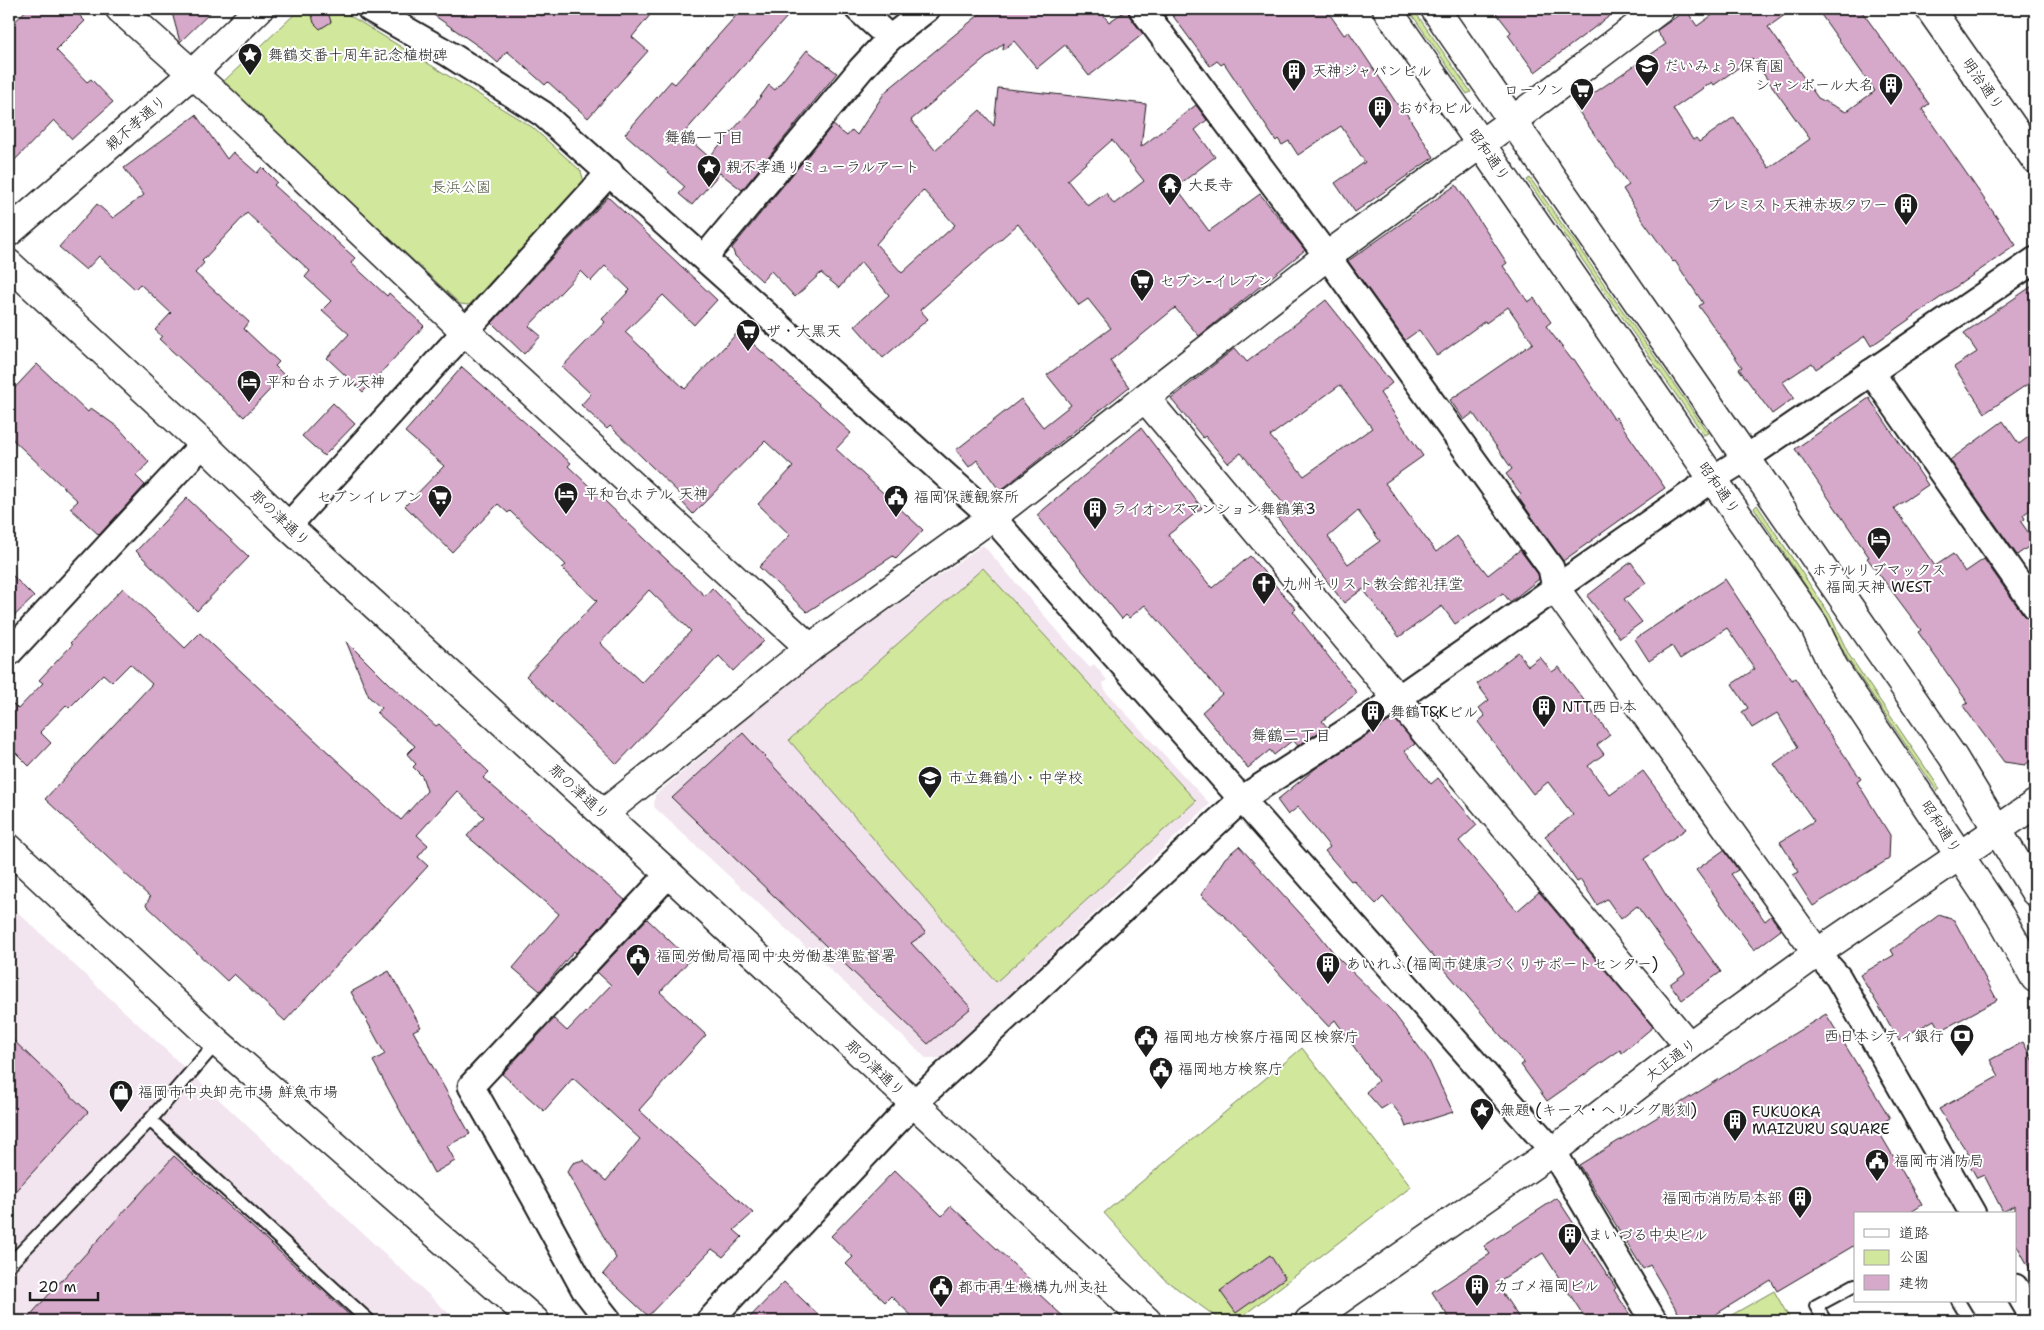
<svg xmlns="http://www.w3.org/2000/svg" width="2044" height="1330" font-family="'Shantell Sans','Klee One',sans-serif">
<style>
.built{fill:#f3e5ef}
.green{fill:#d1e79c;stroke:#76825c}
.building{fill:#d6a8ca;stroke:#1c1c1c;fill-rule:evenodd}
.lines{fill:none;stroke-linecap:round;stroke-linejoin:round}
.service-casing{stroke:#1c1c1c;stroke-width:16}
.minor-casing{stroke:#1c1c1c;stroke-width:29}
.tertiary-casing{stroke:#1c1c1c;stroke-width:31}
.service{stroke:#fff;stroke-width:12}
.minor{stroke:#fff;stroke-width:25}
.tertiary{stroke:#fff;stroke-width:28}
.labels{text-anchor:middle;stroke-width:4;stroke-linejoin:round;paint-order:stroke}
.poi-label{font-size:15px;fill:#1c1c1c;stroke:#fff;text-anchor:start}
.street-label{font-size:15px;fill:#1c1c1c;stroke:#fff}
.park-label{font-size:15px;fill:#525942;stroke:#fff}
.neighbourhood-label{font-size:16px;fill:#1c1c1c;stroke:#fff}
</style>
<rect width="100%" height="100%" fill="#fff"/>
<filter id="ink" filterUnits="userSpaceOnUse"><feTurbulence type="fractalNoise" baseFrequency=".02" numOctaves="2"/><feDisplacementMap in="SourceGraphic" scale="10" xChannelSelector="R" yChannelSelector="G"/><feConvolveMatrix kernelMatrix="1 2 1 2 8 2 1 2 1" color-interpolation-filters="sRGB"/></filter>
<g filter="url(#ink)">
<g class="built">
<path d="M983 545 1090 668 1094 664 1107 680 1103 683 1105 691 1210 804 942 1058 927 1059 654 807 655 795 802 672Z"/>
<path d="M9 904 457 1321H9Z"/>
</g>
<g class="green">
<path d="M300 9H339L532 127 581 171 584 182 469 305 460 304 223 82Z"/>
<path d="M1408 9H1413L1471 92 1467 94Z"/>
<path d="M1530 178 1708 433 1704 435 1527 180Z"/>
<path d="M1757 505 1830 615 1849 655 1940 789 1937 791 1847 658 1827 618 1754 508Z"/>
<path d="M983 568 1196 801 996 982 789 740Z"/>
<path d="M1302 1048 1411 1187 1240 1318 1216 1317 1164 1279 1104 1213Z"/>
<path d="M1774 1291 1791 1321H1721Z"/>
</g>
<g class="building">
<path d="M27 9H73L85 21 56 50 87 82 91 79 113 102 72 139 54 120 9 166V28Z"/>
<path d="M171 9H214L180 42Z"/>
<path d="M425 9H532L542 16 549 9H655L632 37 648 51 588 118 548 82 545 85 507 51 498 63 481 48Z"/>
<path d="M742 9H794L683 134 709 157 750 111 769 85 775 90 807 50 837 73 742 190 720 173 692 205 679 194 685 187 625 134 671 81 675 84Z"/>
<path d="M986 9H1098L1109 22 1128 9 1130 17 1143 34 1089 76 1065 45 1037 68 1014 41 1003 50 1004 43 911 120 935 150 980 110 994 126 998 88 1146 104 1141 147 1196 105 1207 120 1195 130 1215 157 1176 187 1209 231 1260 194 1305 250 1199 336 1175 308 1110 361 1129 387 1000 491 977 460 969 467 956 450 1021 399 1043 427 1071 405 1047 375 1111 328 1088 299 1079 305 1018 224 920 310 928 319 883 358 855 326 889 295 861 262 839 288 821 273 795 297 771 271 762 281 735 256 732 248 833 125 847 136 852 130 857 135 885 92ZM1112 140 1144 181 1114 204 1106 193 1088 206 1067 180ZM923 190 955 225 902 273 876 244Z"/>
<path d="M1160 9H1326L1344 35 1349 32 1399 107 1401 105 1434 157 1355 212 1335 183 1365 162 1341 126 1298 155 1289 141 1282 145 1278 139 1276 141 1224 63 1221 65 1217 61 1210 66 1170 12 1165 16Z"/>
<path d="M1493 9H1619L1535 72 1508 35 1511 32Z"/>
<path d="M1721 9H1793L1768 27 1818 98 1846 112 1875 91 1817 9H1860L1929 104 1922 109 2016 245 1871 346 1865 336 1816 369 1812 363 1783 382 1794 398 1772 414 1739 369 1742 367 1699 306 1703 303 1675 261 1673 262 1644 222 1623 189 1629 185 1575 106 1666 44 1656 31 1686 10 1697 26ZM1752 58 1810 139 1769 168 1734 117 1699 142 1696 138 1693 140 1673 109 1712 82 1714 85Z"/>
<path d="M324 10 328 12 331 22 320 29 314 23 311 11Z"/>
<path d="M196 115 227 159 233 152 257 173 262 167 277 182 274 185 355 258 351 263 387 296 389 293 424 326 363 392 327 358 349 334 322 310 331 301 305 277 310 271 247 213 202 261 204 263 195 273 249 322 244 329 279 362 275 366 284 375 244 417 159 339 162 336 155 330 171 313 140 284 135 289 99 256 86 270 59 247 97 204 113 218 144 195 124 168Z"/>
<path d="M1456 185 1507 263 1503 266 1528 302 1534 298 1551 322 1546 326 1572 360 1574 359 1614 419 1616 417 1665 488 1563 561 1518 497 1521 494 1506 474 1512 469 1473 413 1464 420 1450 400 1533 343 1508 307 1486 323 1485 321 1437 356 1419 330 1405 340 1348 261Z"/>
<path d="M608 197 717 300 694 325 663 295 625 332 685 389 739 331 851 433 836 449 923 530 896 559 893 556 807 612 759 567 790 535 758 504 793 467 765 441 693 514 680 500 683 497 610 426 607 429 581 405 591 394 562 367 605 322 602 319 630 290 605 266 591 281 581 271 529 326 541 336 524 354 492 323Z"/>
<path d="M2035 284V379L1985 413 1954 367 1977 352 1964 333Z"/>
<path d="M1326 300 1392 383 1380 393 1423 456 1385 483 1436 552 1457 536 1488 575 1520 550 1538 574 1539 579 1510 602 1503 593 1455 624 1442 606 1399 637 1363 589 1344 603 1277 517 1288 509 1241 453 1228 463 1205 436 1203 438 1171 399 1235 348 1247 362ZM1340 385 1372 428 1304 476 1270 436ZM1358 511 1380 541 1348 564 1328 537Z"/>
<path d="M37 364 88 412 91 408 119 428 149 462 136 476 145 485 99 535 70 508 78 501 9 436V394Z"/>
<path d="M462 367 571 463 568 466 705 596 712 588 764 641 733 671 719 656 617 764 526 676 597 601 562 568 566 565 510 511 508 513 498 504 452 552 405 506 444 466 405 432ZM649 590 691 631 642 683 600 643Z"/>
<path d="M1869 398 1928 485 1894 508 1935 566 1953 554 1965 572 1984 559 2023 614 2035 626V757L2025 765 2004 762 1979 728 1963 706 1968 703 1918 632 1921 630 1867 558 1869 557 1795 449Z"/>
<path d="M333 403 355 424 324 456 302 436Z"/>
<path d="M2003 421 2019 444 2035 432V506L2023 515 2025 519 2021 522 2035 542 2017 555 1950 460Z"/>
<path d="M1141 428 1202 508 1168 535 1212 588 1250 556 1296 609 1293 611 1357 693 1322 721 1327 727 1298 746 1293 740 1274 755 1270 750 1248 768 1202 712 1222 694 1145 605 1129 618 1126 615 1122 619 1037 515Z"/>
<path d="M187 498 249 557 197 611 136 551Z"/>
<path d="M1631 562 1646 583 1624 599 1642 622 1620 638 1587 596Z"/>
<path d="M9 572 34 597 9 621Z"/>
<path d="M1725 579 1792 680 1795 678 1823 722 1822 723 1861 779 1857 782 1890 835 1889 859 1813 906 1793 875 1799 872 1780 842 1814 821 1774 764 1798 747 1777 713 1752 728 1742 712 1748 708 1732 684 1755 669 1727 628 1680 659 1672 646 1649 661 1635 639Z"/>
<path d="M123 588 185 648 200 633 401 820 427 791 422 776 413 767 416 764 407 754 415 746 377 713 381 708 369 697 346 641 389 684 436 726 439 724 489 772 483 778 625 900 576 953 574 951 540 991 513 968 559 914 467 836 484 817 457 791 417 835 428 845 418 857 428 866 285 1021 234 974 227 981 146 905 150 897 45 799 152 684 130 664 112 682 103 674 69 708 66 705 40 732 51 743 29 766 9 746V700L18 709 43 683 39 680 72 645 70 643Z"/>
<path d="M1518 652 1528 666 1540 657 1552 672 1559 667 1610 735 1597 745 1604 754 1588 766 1610 795 1643 771 1686 829 1644 859 1669 900 1721 972 1682 1000 1670 984 1685 973 1637 906 1621 919 1607 899 1597 905 1581 880 1577 882 1545 836 1573 815 1548 782 1533 794 1478 722 1485 716 1479 708 1489 700 1477 684Z"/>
<path d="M1394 718 1415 744 1405 751 1431 784 1438 778 1477 825 1459 841 1517 911 1539 892 1653 1027 1622 1053 1620 1050 1547 1101 1521 1065 1524 1063 1383 897 1376 904 1353 880 1351 881 1325 851 1330 847 1298 807 1288 815 1277 800 1316 768Z"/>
<path d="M743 733 926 933 911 943 971 1008 928 1044 672 798Z"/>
<path d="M1239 846 1318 933 1337 957 1392 1011 1428 1059 1453 1112 1406 1127 1402 1117 1391 1103 1381 1109 1366 1092 1378 1081 1335 1020 1328 1026 1234 925 1201 895 1225 858Z"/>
<path d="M1724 850 1738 870 1731 874 1765 921 1771 916 1781 930 1754 950 1696 870Z"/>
<path d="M1939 915 1954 920 1997 1000 1940 1031 1934 1020 1899 1040 1860 975 1894 955 1891 950Z"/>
<path d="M647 919 690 960 660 992 706 1035 639 1110 753 1213 734 1230 742 1237 723 1257 712 1249 648 1316 603 1274 616 1258 567 1172 573 1163 583 1160 606 1181 640 1139 573 1078 544 1111 502 1074 554 1019 567 1031 611 985 597 972Z"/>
<path d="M389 971 421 1027 413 1031 470 1134 447 1146 455 1161 434 1173 373 1061 385 1054 351 992Z"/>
<path d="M1826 1014 1890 1118 1876 1127 1922 1205 1908 1214H1855V1245L1777 1291 1771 1280 1705 1321H1683L1650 1265 1643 1269 1579 1165Z"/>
<path d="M9 1036 88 1112 9 1198Z"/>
<path d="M2023 1042 2035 1065V1278L2015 1242V1205L2003 1212 1984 1175 1977 1178 1967 1160 1971 1158 1939 1109 1999 1076 1990 1060Z"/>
<path d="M174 1156 356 1321H25Z"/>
<path d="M895 1170 942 1216 951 1206 1041 1290 1038 1293 1068 1321H917L891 1296 885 1302 846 1264 853 1257 831 1236Z"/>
<path d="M1557 1198 1616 1288 1614 1290 1634 1321H1587L1543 1253 1496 1283 1521 1321H1451L1432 1292 1490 1254 1484 1246Z"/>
<path d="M1270 1255 1285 1278 1236 1313 1220 1291Z"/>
<path d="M784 1282 825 1321H746Z"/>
</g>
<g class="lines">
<defs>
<g id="service">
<path d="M150 1120 217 1042"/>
<path d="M9 1265 150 1120 369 1321"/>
<path d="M1958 1301 1970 1321"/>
<path d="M1825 1321 1816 1306 1855 1285"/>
</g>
<g id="minor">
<path d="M370 9 449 54 543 114 992 517 1553 1151 1654 1321"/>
<path d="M858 9 890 38"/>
<path d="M1142 9 1327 256 1551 568 1555 588"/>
<path d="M705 257 861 69 890 38 927 9"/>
<path d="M1871 372 2035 606"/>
<path d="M288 526 610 172"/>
<path d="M9 653 203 444"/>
<path d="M1817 953 1838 977 1973 1214"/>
<path d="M2015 1287 2035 1321"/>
<path d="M609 1321 584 1289 534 1197 471 1086 669 874"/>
<path d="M709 1321 913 1104 1243 798 1397 699 1712 479 1746 458 2035 260"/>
</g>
<g id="tertiary">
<path d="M120 9 223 101 466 332 810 648"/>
<path d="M1387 9 1814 625 1833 666 2000 916 2035 978"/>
<path d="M1435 9 1953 757 2035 892"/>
<path d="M1930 9 2035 159"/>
<path d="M9 232 192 74 259 9"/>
<path d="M9 264 203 444 288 526 669 874 1147 1321"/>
<path d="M1145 398 1689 1046"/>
<path d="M1555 588 1817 953"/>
<path d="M603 814 810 648 992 517 1327 256 1512 121 1660 9"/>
<path d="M9 848 217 1042 535 1321"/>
<path d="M1309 1321 1553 1151 1689 1046 1817 953 2035 804"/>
</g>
</defs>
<use href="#service" class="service-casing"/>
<use href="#minor" class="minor-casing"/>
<use href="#tertiary" class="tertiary-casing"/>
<use href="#service" class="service"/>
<use href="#minor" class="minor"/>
<use href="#tertiary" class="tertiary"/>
</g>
</g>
<defs>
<symbol id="sight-pin" viewBox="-11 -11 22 30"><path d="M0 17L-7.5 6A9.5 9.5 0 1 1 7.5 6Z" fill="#1c1c1c" stroke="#fff"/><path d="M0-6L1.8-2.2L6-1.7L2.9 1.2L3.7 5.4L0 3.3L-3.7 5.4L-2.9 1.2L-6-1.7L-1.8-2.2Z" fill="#fff"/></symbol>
<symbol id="school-pin" viewBox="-11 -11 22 30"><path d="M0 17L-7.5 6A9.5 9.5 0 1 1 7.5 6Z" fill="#1c1c1c" stroke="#fff"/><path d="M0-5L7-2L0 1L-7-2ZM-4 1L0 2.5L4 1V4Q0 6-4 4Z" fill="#fff"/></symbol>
<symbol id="building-pin" viewBox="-11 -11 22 30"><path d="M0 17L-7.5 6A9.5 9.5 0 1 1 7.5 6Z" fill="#1c1c1c" stroke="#fff"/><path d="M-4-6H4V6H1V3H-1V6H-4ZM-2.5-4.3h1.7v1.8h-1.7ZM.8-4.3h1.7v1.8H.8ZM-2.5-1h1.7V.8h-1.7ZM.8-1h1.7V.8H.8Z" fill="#fff"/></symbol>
<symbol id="supermarket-pin" viewBox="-11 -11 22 30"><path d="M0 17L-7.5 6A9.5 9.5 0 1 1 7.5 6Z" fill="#1c1c1c" stroke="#fff"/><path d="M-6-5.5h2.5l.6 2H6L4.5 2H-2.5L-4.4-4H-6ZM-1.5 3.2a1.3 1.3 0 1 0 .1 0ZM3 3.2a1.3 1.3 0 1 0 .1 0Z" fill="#fff"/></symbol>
<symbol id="temple-pin" viewBox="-11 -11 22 30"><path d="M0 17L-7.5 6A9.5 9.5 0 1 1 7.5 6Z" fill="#1c1c1c" stroke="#fff"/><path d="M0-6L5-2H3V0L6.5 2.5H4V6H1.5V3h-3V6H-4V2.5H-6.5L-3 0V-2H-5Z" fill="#fff"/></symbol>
<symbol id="hotel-pin" viewBox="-11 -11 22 30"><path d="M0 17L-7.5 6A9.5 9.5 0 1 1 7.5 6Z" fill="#1c1c1c" stroke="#fff"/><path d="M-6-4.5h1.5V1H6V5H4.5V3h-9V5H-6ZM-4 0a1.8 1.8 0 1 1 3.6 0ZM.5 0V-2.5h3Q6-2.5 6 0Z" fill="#fff"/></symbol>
<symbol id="civic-pin" viewBox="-11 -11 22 30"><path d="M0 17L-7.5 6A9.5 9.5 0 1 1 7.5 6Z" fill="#1c1c1c" stroke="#fff"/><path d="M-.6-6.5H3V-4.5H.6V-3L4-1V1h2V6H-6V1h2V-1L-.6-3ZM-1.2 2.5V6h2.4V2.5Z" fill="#fff"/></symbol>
<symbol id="church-pin" viewBox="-11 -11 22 30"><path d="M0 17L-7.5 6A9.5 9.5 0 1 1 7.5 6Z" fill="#1c1c1c" stroke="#fff"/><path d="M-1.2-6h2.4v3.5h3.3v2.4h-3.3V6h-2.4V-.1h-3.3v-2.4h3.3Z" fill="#fff"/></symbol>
<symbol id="bank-pin" viewBox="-11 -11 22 30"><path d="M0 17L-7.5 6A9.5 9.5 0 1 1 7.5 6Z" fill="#1c1c1c" stroke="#fff"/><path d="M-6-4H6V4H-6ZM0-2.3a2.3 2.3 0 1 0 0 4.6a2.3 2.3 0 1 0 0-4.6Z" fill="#fff"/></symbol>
<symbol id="shop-pin" viewBox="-11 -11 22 30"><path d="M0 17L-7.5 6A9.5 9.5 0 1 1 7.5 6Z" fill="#1c1c1c" stroke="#fff"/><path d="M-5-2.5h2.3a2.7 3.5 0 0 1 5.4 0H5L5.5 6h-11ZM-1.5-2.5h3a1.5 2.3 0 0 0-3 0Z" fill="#fff"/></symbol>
</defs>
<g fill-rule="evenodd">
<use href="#sight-pin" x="236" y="41" width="28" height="38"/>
<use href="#school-pin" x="1633" y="52" width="28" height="38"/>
<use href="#building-pin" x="1280" y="57" width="28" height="38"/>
<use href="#building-pin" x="1877" y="71" width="28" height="38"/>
<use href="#supermarket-pin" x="1568" y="76" width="28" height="38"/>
<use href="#building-pin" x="1366" y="94" width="28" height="38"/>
<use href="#sight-pin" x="695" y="153" width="28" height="38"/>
<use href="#temple-pin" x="1156" y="171" width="28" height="38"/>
<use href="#building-pin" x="1892" y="191" width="28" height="38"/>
<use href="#supermarket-pin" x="1128" y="267" width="28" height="38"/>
<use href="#supermarket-pin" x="734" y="317" width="28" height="38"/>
<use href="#hotel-pin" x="235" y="368" width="28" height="38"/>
<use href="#hotel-pin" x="552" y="480" width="28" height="38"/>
<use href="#supermarket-pin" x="426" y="483" width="28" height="38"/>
<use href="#civic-pin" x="882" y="483" width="28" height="38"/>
<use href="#building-pin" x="1081" y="495" width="28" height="38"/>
<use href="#hotel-pin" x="1865" y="525" width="28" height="38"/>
<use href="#church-pin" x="1250" y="570" width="28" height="38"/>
<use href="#building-pin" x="1530" y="693" width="28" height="38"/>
<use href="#building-pin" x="1359" y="698" width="28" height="38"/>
<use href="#school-pin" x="916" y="764" width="28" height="38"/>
<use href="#civic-pin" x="624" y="942" width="28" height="38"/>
<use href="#building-pin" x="1314" y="950" width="28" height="38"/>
<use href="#bank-pin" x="1948" y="1022" width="28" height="38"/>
<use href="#civic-pin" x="1132" y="1023" width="28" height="38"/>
<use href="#civic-pin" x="1147" y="1055" width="28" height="38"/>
<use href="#shop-pin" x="107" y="1078" width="28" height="38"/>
<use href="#sight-pin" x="1468" y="1096" width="28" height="38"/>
<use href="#building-pin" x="1721" y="1107" width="28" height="38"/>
<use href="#civic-pin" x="1863" y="1147" width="28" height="38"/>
<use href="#building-pin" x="1786" y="1184" width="28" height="38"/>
<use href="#building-pin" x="1556" y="1221" width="28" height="38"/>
<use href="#building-pin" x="1463" y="1272" width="28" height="38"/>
<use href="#civic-pin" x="927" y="1273" width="28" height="38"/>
</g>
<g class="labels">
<g class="poi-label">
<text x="268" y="60">舞鶴交番十周年記念植樹碑</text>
<text x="1664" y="71">だいみょう保育園</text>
<text x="1312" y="76">天神ジャパンビル</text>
<text x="1874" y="90" text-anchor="end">シャンボール大名</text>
<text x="1564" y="95" text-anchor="end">ローソン</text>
<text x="1398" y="113">おがわビル</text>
<text x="726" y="172">親不孝通りミューラルアート</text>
<text x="1188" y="190">大長寺</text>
<text x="1888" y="210" text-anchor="end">プレミスト天神赤坂タワー</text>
<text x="1160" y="286">セブン-イレブン</text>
<text x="766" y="336">ザ・大黒天</text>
<text x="266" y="387">平和台ホテル天神</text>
<text x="584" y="499">平和台ホテル 天神</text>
<text x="422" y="502" text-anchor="end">セブンイレブン</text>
<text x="914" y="502">福岡保護観察所</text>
<text x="1112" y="514">ライオンズマンション舞鶴第3</text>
<text x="1879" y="575" text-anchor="middle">ホテルリブマックス<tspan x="1879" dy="17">福岡天神 WEST</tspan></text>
<text x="1282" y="589">九州キリスト教会館礼拝堂</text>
<text x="1562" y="712">NTT西日本</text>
<text x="1390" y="717">舞鶴T&amp;Kビル</text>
<text x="948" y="783">市立舞鶴小・中学校</text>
<text x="656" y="961">福岡労働局福岡中央労働基準監督署</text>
<text x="1346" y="969">あいれふ(福岡市健康づくりサポートセンター)</text>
<text x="1944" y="1041" text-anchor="end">西日本シティ銀行</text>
<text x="1164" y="1042">福岡地方検察庁福岡区検察庁</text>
<text x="1178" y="1074">福岡地方検察庁</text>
<text x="138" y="1097">福岡市中央卸売市場 鮮魚市場</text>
<text x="1500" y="1115">無題 (キース・ヘリング彫刻)</text>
<text x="1752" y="1117">FUKUOKA<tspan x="1752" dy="17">MAIZURU SQUARE</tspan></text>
<text x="1894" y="1166">福岡市消防局</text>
<text x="1782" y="1203" text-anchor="end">福岡市消防局本部</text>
<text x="1588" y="1240">まいづる中央ビル</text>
<text x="1494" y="1291">カゴメ福岡ビル</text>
<text x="958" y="1292">都市再生機構九州支社</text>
</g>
<g class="street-label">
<text transform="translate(1983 84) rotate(55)" y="5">明治通り</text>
<text transform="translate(136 123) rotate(-41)" y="5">親不孝通り</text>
<text transform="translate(1489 155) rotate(55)" y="5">昭和通り</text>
<text transform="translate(1719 488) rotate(55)" y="5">昭和通り</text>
<text transform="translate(280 518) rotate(43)" y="5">那の津通り</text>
<text transform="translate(579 792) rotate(42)" y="5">那の津通り</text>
<text transform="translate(1941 827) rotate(57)" y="5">昭和通り</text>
<text transform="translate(1671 1060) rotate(-37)" y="5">大正通り</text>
<text transform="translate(875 1068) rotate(43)" y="5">那の津通り</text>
</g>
<g class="park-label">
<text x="461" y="192">長浜公園</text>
</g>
<g class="neighbourhood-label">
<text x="704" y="143">舞鶴一丁目</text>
<text x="1291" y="741">舞鶴二丁目</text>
</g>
</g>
<rect width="2044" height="1330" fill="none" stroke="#fff" stroke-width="30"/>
<rect x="15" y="15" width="2014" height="1300" fill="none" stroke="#1c1c1c" stroke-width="2" filter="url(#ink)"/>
<rect x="1854" y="1212" width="162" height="90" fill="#ffffff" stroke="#a4a4a4"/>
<rect x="1864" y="1229" width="25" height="8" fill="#ffffff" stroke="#a4a4a4"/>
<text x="1899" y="1238" font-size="15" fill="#1c1c1c">道路</text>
<rect x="1864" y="1250" width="25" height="15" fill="#d1e79c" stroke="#a4a4a4"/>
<text x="1899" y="1262" font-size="15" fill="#1c1c1c">公園</text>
<rect x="1864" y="1275" width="25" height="15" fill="#d6a8ca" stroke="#a4a4a4"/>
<text x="1899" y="1288" font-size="15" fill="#1c1c1c">建物</text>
<path d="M30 1292v8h68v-8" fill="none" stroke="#1c1c1c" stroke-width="2.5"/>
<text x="38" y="1292" font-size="15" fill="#1c1c1c" stroke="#ffffff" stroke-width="4" paint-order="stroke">20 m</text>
</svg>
